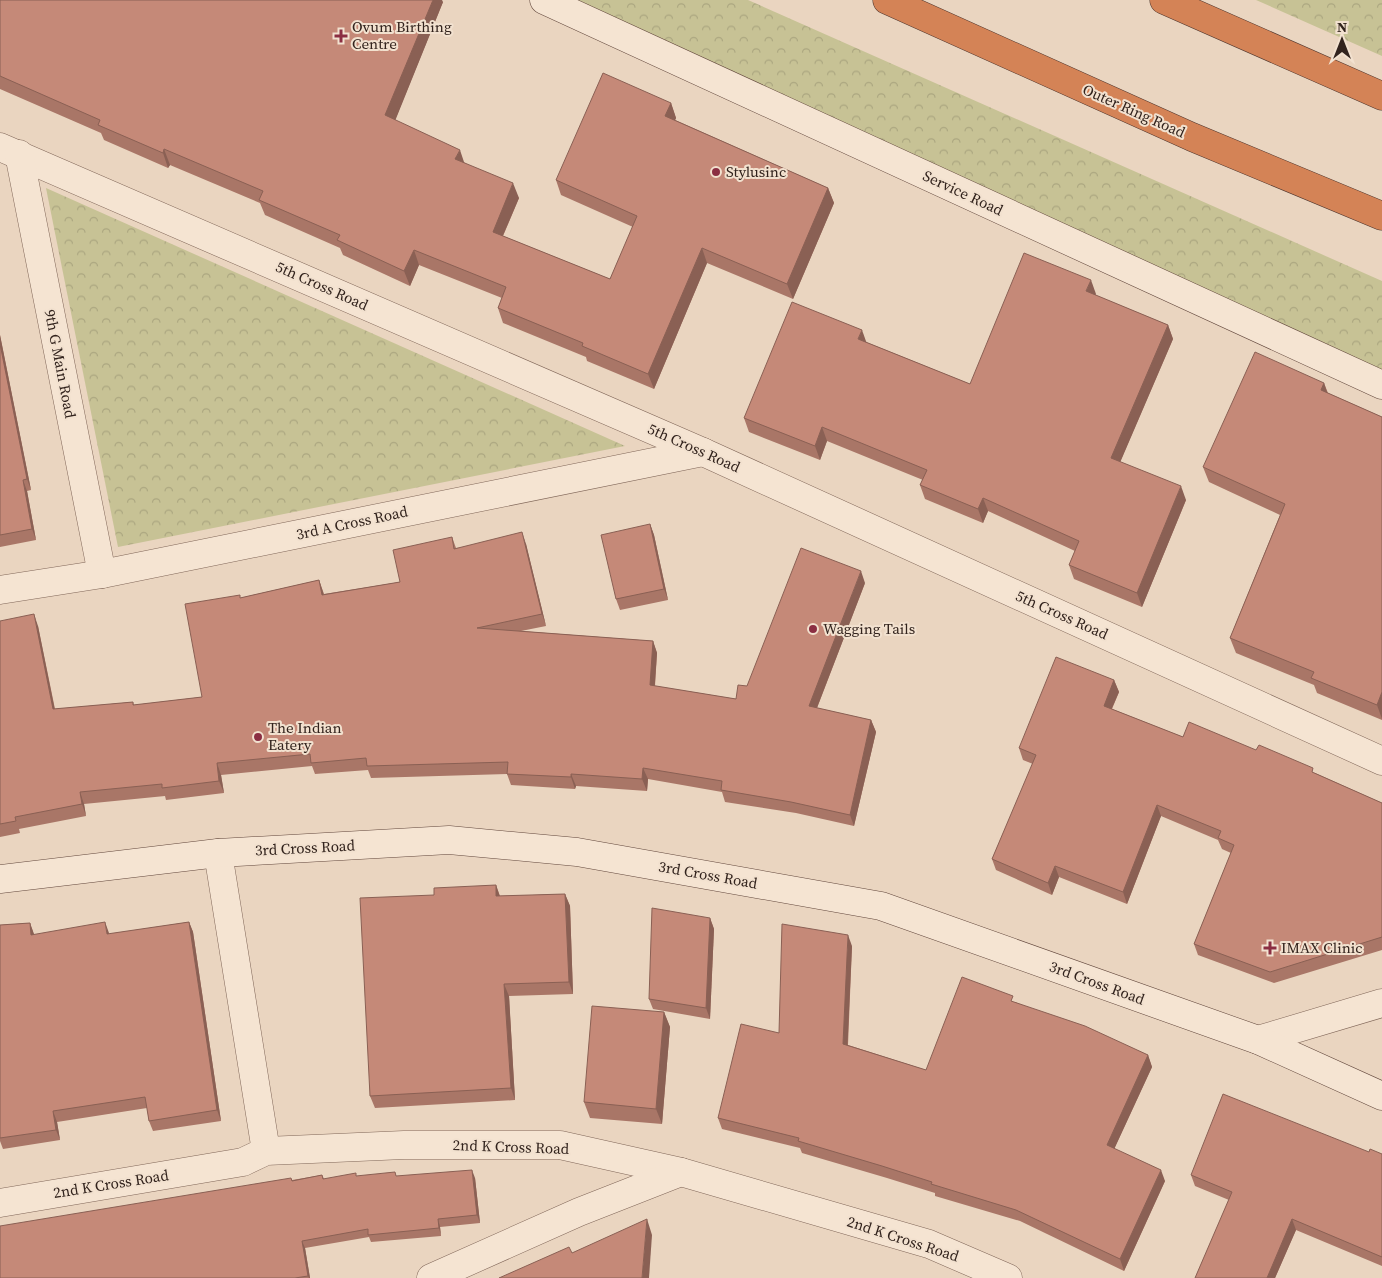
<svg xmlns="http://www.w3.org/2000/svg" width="1382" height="1278" font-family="'Source Serif 4',serif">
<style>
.forest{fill:url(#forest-crowns)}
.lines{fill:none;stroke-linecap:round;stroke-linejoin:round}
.street-casing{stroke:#816759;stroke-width:29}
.secondary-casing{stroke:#63483d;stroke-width:29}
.highway-casing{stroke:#4f362e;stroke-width:29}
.street{stroke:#f5e4d2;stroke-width:28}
.secondary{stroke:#f5e4d2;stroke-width:28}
.highway{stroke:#d48356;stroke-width:28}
.wall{fill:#a97667}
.shaded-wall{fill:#8a6054}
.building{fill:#c58978;stroke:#8a6054}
.poi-dot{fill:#8b2e42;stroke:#f2e1cf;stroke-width:2}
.labels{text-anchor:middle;stroke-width:4;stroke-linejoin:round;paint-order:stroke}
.poi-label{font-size:15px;fill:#32231d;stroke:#f2e1cf;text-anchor:start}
.street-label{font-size:15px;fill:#32231d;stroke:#f2e1cf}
</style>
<defs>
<pattern id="forest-crowns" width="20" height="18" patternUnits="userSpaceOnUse" patternTransform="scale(1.25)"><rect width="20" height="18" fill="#c7c295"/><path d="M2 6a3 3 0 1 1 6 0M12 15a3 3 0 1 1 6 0" fill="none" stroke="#aba680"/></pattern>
</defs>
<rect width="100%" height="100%" fill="#ead5c0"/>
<g class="forest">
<path d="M561 0H748L1382 281V370Z"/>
<path d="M1256 0H1382V56Z"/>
<path d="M46 188 625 446 118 547Z"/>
</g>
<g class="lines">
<defs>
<g id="street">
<path d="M0 147 703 452 1382 761"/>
<path d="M19 154 102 574"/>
<path d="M0 590 102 574 703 452"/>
<path d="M218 853 266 1151"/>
<path d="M1258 1040 1382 1003"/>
<path d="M0 1203 243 1162 266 1151 404 1145H560L681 1172 929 1244 1008 1278"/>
<path d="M431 1278 579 1212 681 1172"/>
</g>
<g id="secondary">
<path d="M544 0 1382 385"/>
<path d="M0 879 218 853 449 840 577 852 881 906 1258 1040 1382 1096"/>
</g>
<g id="highway">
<path d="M887 0 1192 137 1382 216"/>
<path d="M1164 0 1382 96"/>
</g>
</defs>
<use href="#street" class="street-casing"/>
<use href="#secondary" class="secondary-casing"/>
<use href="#highway" class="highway-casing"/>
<use href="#street" class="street"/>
<use href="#secondary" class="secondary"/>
<use href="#highway" class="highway"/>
</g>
<g class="wall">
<path d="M0 0 443 2 395 120 465 163 519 198 503 236 610 279 633 227 561 195 556 180 671 103 676 118 675 120 828 188 834 203 793 299 707 263 654 389 587 361 586 357 503 323 498 308 502 298 419 265 410 286 343 255 340 248 265 215 260 203 170 165 168 168 104 140 101 133 0 89Z"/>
<path d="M1096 294 1095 295 1168 325 1173 339 1120 462 1186 500 1142 607 1074 579 1069 565 1075 551 988 511 983 523 925 499 920 485 923 480 827 441 820 460 749 432 744 418 866 342 970 384Z"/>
<path d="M0 335 31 490 27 491 36 540 0 547Z"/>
<path d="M1324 383 1328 393 1382 417V720L1317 693 1314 685 1236 653 1230 638 1280 515 1209 482 1203 467Z"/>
<path d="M650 524 654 535 668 600 620 610 616 599Z"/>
<path d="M452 537 456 548 526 544 546 626 521 631 653 641 657 653 655 686 736 699 747 686 865 583 817 708 871 720 876 732 854 826 796 813 725 802 722 792 648 779 647 791 576 786 575 789 511 785 507 774 371 778 368 770 315 774 312 766 221 775 224 793 166 800 165 796 84 804 86 816 19 829 20 833 0 837V621L38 626 55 709 133 702 134 705 202 697 240 595V598L319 580 324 594 400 582Z"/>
<path d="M1114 680 1119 692 1112 709 1183 737 1315 773 1382 803V950L1274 983 1198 955 1194 944 1231 853 1222 849 1218 840 1161 816 1127 904 1059 877 1052 895 996 870 992 859 1033 764 1023 760 1019 748Z"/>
<path d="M496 885 500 896 565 894 570 906 573 994 509 996 515 1100 375 1108 370 1096 434 895Z"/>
<path d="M710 918 714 929 710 1019 653 1009 649 999Z"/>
<path d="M189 922 193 932 221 1121 153 1131 149 1121 147 1108 57 1122 60 1140 3 1149 0 1141V925L30 923 34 935 109 934Z"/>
<path d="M852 946 848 1045 926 1070 1015 1002 1148 1055 1152 1067 1114 1149 1165 1181 1124 1271 1020 1221 935 1196V1193L887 1178 802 1153 800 1148 722 1129 718 1118 779 1033Z"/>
<path d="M664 1012 670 1027 662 1124 590 1118 584 1102Z"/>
<path d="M1369 1152 1382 1154V1266L1296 1230 1275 1278H1195L1229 1200 1195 1186 1191 1175Z"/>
<path d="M322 1175 324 1179 357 1176 475 1178 480 1223 440 1227 441 1236 371 1242 369 1237 305 1248 310 1278H0L292 1180Z"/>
</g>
<g class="shaded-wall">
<path d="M433 0H442L443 2 391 131 385 115Z"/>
<path d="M671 103 676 118 670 131 665 116Z"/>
<path d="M164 149 170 165 168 168 163 153Z"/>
<path d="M460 150 465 165 455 159Z"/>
<path d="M513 183 519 198 498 247 493 232Z"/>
<path d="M828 188 834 203 793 299 787 284Z"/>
<path d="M702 248 707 263 654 389 648 374Z"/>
<path d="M414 250 419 265 410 286 404 271Z"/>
<path d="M1091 280 1096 294 1091 305 1086 291Z"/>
<path d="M1168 325 1173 339 1116 472 1111 458Z"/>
<path d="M862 330 867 344 858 339Z"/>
<path d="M0 335 31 490 27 479 0 344Z"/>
<path d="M1324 383 1329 398 1321 390Z"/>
<path d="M822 427 827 441 820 460 815 446Z"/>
<path d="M23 480 27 491 36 540 32 529Z"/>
<path d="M1181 486 1186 500 1142 607 1137 593Z"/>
<path d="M983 498 988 511 983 523 978 509Z"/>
<path d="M650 524 654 535 668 600 664 589Z"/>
<path d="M522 532 526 544 546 626 542 614Z"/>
<path d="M861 571 865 583 813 718 809 706Z"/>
<path d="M319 580 323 592 326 606 322 595Z"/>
<path d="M34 614 38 626 57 721 53 709Z"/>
<path d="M653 641 657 653 654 696 650 685Z"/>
<path d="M1114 680 1119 692 1108 717 1104 706Z"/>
<path d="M1382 692V719L1377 705Z"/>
<path d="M871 720 876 732 854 826 850 815Z"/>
<path d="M217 763 221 775 224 793 219 781Z"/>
<path d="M643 768 648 779 647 791 642 779Z"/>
<path d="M571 774 576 786 575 789 571 777Z"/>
<path d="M80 792 84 804 86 816 82 804Z"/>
<path d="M1157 805 1161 816 1127 904 1123 892Z"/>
<path d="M1055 866 1059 877 1052 895 1048 883Z"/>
<path d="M496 885 500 897 496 896Z"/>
<path d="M565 894 570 906 573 994 569 982Z"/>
<path d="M710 918 714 929 710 1019 706 1008Z"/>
<path d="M105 922 109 933 111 945 107 934Z"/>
<path d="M189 922 193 932 221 1121 217 1110Z"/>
<path d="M30 923 34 934 35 946 31 935Z"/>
<path d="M848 935 852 946 847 1055 843 1044Z"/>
<path d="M504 984 509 996 515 1100 511 1088Z"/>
<path d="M664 1012 670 1027 662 1124 656 1109Z"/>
<path d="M1148 1055 1152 1067 1111 1156 1107 1145Z"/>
<path d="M53 1111 57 1122 60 1140 56 1130Z"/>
<path d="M472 1170 475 1178 480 1223 477 1215Z"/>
<path d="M1161 1170 1165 1181 1124 1271 1120 1259Z"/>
<path d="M438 1219 440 1227 441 1236 439 1228Z"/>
<path d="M647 1219 652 1235 649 1278H642Z"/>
<path d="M1292 1219 1296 1230 1275 1278H1267Z"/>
<path d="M302 1241 305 1248 310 1278H309L308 1276Z"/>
</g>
<g class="building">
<path d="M0 0H433L385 115 460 150 455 159 513 183 493 232 610 279 637 216 556 180 603 73 671 103 665 116 828 188 787 284 702 248 648 374 582 346 583 343 498 308 506 287 414 250 404 271 337 240 340 235 259 200 263 191 164 149 163 153 98 125 100 120 0 76Z"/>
<path d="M1024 253 1091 280 1086 291 1168 325 1111 458 1181 486 1137 593 1069 565 1079 541 983 498 978 509 920 485 927 470 822 427 815 446 744 418 792 302 862 330 858 339 970 384Z"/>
<path d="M0 344 27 479 23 480 32 529 0 535Z"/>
<path d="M1255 352 1324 383 1321 390 1382 417V692L1377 705 1311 678 1314 672 1230 638 1285 504 1203 467Z"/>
<path d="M650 524 664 589 616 599 601 535Z"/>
<path d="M522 532 542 614 477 628 653 641 650 685 736 699 738 685 747 686 801 548 861 571 809 706 871 720 850 815 791 802 721 790 722 781 643 768 642 779 571 774V777L507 774 508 762 367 766 366 758 311 763 310 754 217 763 219 781 162 788V784L80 792 82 804 15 817 16 821 0 824V621L34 614 53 709 133 702V705L202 697 185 604 240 595V598L319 580 322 595 400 582 393 550 452 537 454 549Z"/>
<path d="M1056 657 1114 680 1104 706 1183 737 1189 722 1256 750 1259 745 1313 768 1312 772 1382 803V937L1270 972 1194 944 1234 845 1218 838 1221 831 1157 805 1123 892 1055 866 1048 883 992 859 1036 755 1019 748Z"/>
<path d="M496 885V896L565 894 569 982 504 984 511 1088 370 1096 360 898 434 895V888Z"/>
<path d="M652 908 710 918 706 1008 649 999Z"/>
<path d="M105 922 107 934 189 922 217 1110 149 1121 145 1097 53 1111 56 1130 0 1138V925L30 923 31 935Z"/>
<path d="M782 924 848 935 843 1044 926 1070 962 977 1013 996 1011 1001 1085 1026 1148 1055 1107 1145 1161 1170 1120 1259 1016 1210 931 1184 932 1182 882 1166 798 1141 799 1138 718 1118 741 1024 779 1033Z"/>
<path d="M592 1006 664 1012 656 1109 584 1102Z"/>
<path d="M1223 1094 1369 1152 1370 1149 1382 1154V1257L1292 1219 1267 1278H1195L1232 1192 1191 1175Z"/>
<path d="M472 1170 477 1215 438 1219 439 1228 368 1235V1229L302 1241 308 1276 295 1278H0V1226L291 1178 292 1181 322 1175 323 1179 356 1173V1176L395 1172 396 1176Z"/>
<path d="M647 1219 642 1278H499L569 1247 572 1253Z"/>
</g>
<g class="poi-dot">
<path d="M338.5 28.5h5v5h5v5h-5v5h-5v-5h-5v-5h5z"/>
<circle cx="716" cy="172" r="5"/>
<circle cx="813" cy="629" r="5"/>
<circle cx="258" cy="737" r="5"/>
<path d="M1267.5 940.5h5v5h5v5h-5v5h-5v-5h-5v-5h5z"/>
</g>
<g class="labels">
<g class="poi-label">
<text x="352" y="32">Ovum Birthing<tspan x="352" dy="17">Centre</tspan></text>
<text x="726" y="177">Stylusinc</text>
<text x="823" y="634">Wagging Tails</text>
<text x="268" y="733">The Indian<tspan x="268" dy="17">Eatery</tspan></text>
<text x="1281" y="953">IMAX Clinic</text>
</g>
<g class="street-label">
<text transform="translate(1134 111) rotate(24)" y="5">Outer Ring Road</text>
<text transform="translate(963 193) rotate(25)" y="5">Service Road</text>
<text transform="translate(322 286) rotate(24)" y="5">5th Cross Road</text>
<text transform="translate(60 364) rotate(79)" y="5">9th G Main Road</text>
<text transform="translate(694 448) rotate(24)" y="5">5th Cross Road</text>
<text transform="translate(352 523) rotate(-12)" y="5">3rd A Cross Road</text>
<text transform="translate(1062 615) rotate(24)" y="5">5th Cross Road</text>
<text transform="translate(305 848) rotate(-3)" y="5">3rd Cross Road</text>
<text transform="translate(708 875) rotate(10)" y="5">3rd Cross Road</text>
<text transform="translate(1097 983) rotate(20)" y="5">3rd Cross Road</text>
<text transform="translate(511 1147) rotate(2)" y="5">2nd K Cross Road</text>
<text transform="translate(111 1184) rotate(-9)" y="5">2nd K Cross Road</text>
<text transform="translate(903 1239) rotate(18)" y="5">2nd K Cross Road</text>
</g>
</g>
<g transform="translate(1342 40)" stroke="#f2e1cf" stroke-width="4" paint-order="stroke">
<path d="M0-4L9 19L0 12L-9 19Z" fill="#32231d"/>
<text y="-8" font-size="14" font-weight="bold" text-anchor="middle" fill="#32231d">N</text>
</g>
</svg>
